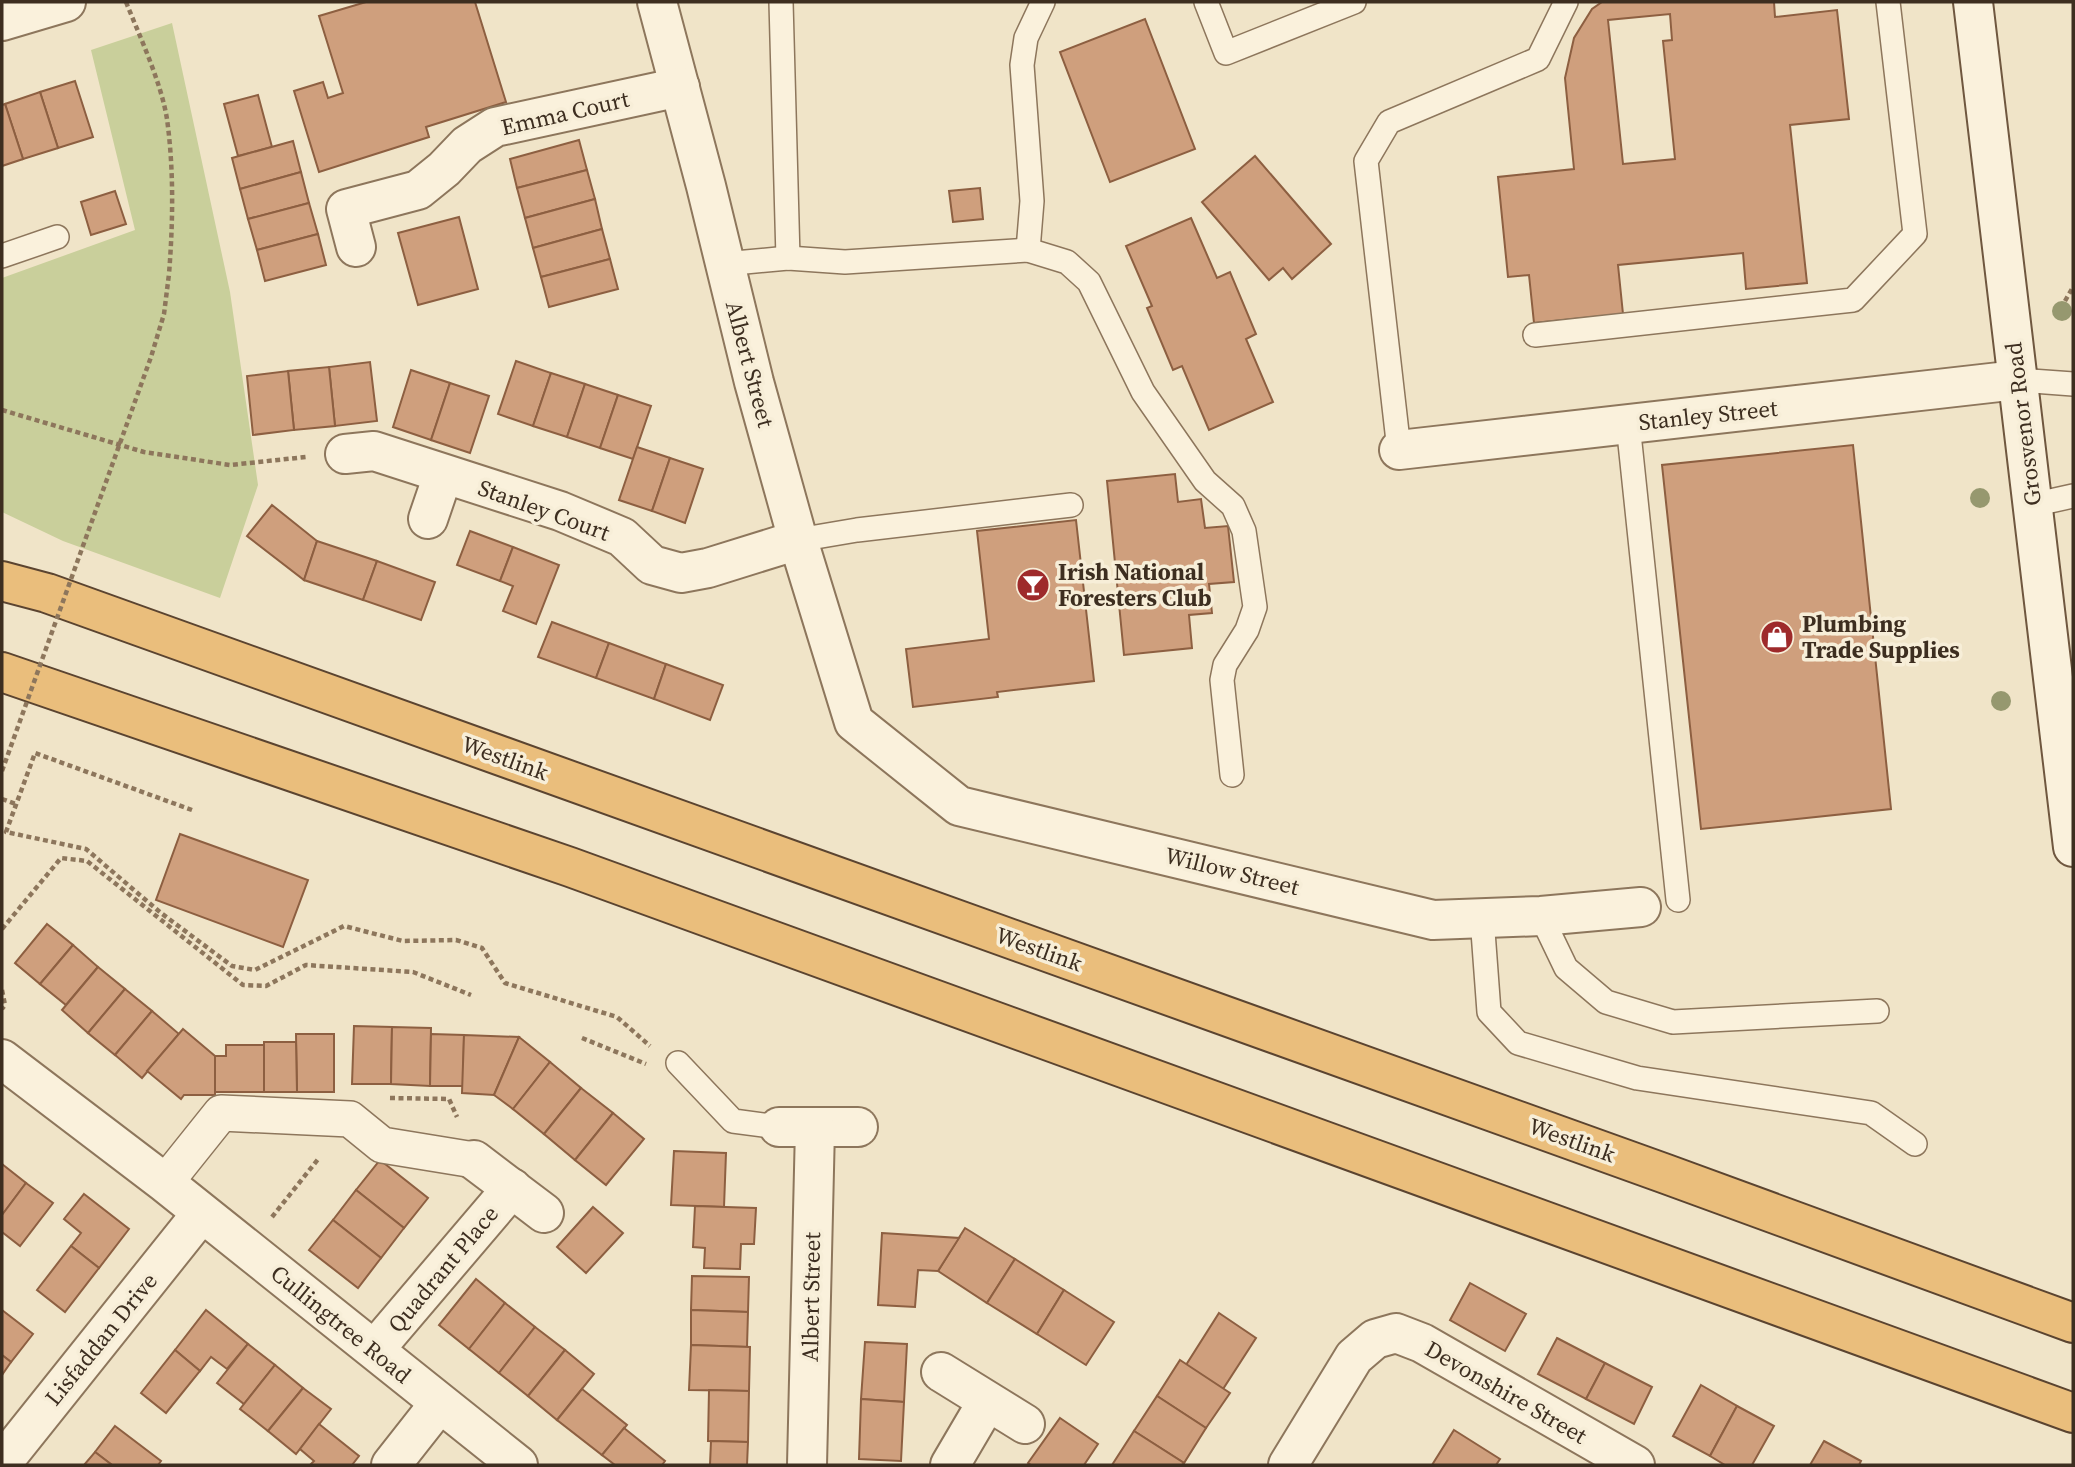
<svg xmlns="http://www.w3.org/2000/svg" width="2075" height="1467" font-family="'Source Serif 4',serif">
<style>
.green{fill:#c9cf9b}
.building{fill:#cf9f7d;stroke:#8d5f41;stroke-width:2;fill-rule:evenodd}
.lines{fill:none;stroke-linecap:round;stroke-linejoin:round}
.service-casing{stroke:#8d765c;stroke-width:26}
.pedestrian-casing{stroke:#8d765c;stroke-width:38}
.minor-casing{stroke:#8d765c;stroke-width:42}
.secondary-casing{stroke:#6f573f;stroke-width:42}
.trunk-casing{stroke:#5b4430;stroke-width:42}
.path{stroke:#8d765c;stroke-width:4.5;stroke-dasharray:5 3.5;stroke-linecap:butt}
.service{stroke:#faf1dc;stroke-width:23}
.pedestrian{stroke:#faf1dc;stroke-width:35}
.minor{stroke:#faf1dc;stroke-width:38}
.secondary{stroke:#faf1dc;stroke-width:38}
.trunk{stroke:#eabe7c;stroke-width:38}
.path-bridge{stroke:#8d765c;stroke-width:4.5;stroke-dasharray:5 3.5;stroke-linecap:butt}
.tree{fill:#96986f}
.labels{text-anchor:middle;stroke-width:7;stroke-linejoin:round;paint-order:stroke}
.street-label{font-size:23px;fill:#3d2e20;stroke:#f7eed8}
.poi-label{font-size:23px;font-weight:bold;fill:#3d2e20;stroke:#f7eed8;text-anchor:start}
</style>
<rect width="100%" height="100%" fill="#f0e4c8"/>
<path class="green" d="M172 23 230 292 258 485 220 598 63 541 2 512V278L135 230 91 50Z"/>
<g class="building">
<path d="M366 2H475L506 102 426 127 429 137 319 172 294 91 323 82 328 98 343 93 319 16Z"/>
<path d="M1602 2H1774L1775 17 1837 10 1849 119 1790 125 1807 283 1746 289 1743 253 1618 265 1623 314 1534 323 1529 275 1508 277 1498 177 1574 169 1565 78 1574 38 1592 9ZM1670 14 1672 40 1663 41 1675 159 1623 164 1608 20Z"/>
<path d="M1145 19 1195 149 1110 182 1060 52Z"/>
<path d="M75 81 93 137 58 148 40 92Z"/>
<path d="M40 92 58 148 23 159 5 104Z"/>
<path d="M258 95 272 147 238 156 224 104Z"/>
<path d="M5 104 23 159 2 166V105Z"/>
<path d="M579 140 587 170 517 188 510 159Z"/>
<path d="M293 141 301 172 240 189 232 158Z"/>
<path d="M1255 156 1331 244 1292 279 1283 268 1269 280 1202 202Z"/>
<path d="M587 170 595 199 525 218 517 188Z"/>
<path d="M301 172 309 203 248 219 240 189Z"/>
<path d="M980 188 983 219 953 222 949 191Z"/>
<path d="M115 191 126 224 91 235 81 202Z"/>
<path d="M595 199 602 229 533 248 525 218Z"/>
<path d="M309 203 318 234 257 250 248 219Z"/>
<path d="M459 217 478 289 418 305 398 233Z"/>
<path d="M1191 218 1217 278 1230 272 1256 334 1246 339 1273 402 1209 430 1182 366 1173 370 1147 308 1152 306 1126 246Z"/>
<path d="M602 229 610 259 541 277 533 248Z"/>
<path d="M318 234 326 265 265 281 257 250Z"/>
<path d="M610 259 618 289 549 307 541 277Z"/>
<path d="M516 361 551 373 533 426 498 414Z"/>
<path d="M370 362 377 421 335 426 329 367Z"/>
<path d="M329 367 335 426 294 430 288 371Z"/>
<path d="M411 370 450 383 431 440 393 427Z"/>
<path d="M288 371 294 430 253 435 247 376Z"/>
<path d="M551 373 585 384 567 437 533 426Z"/>
<path d="M450 383 489 396 470 453 431 440Z"/>
<path d="M585 384 618 395 600 448 567 437Z"/>
<path d="M618 395 651 406 633 459 600 448Z"/>
<path d="M1853 445 1891 809 1701 829 1662 465Z"/>
<path d="M637 447 670 458 652 511 619 500Z"/>
<path d="M670 458 703 469 685 523 652 511Z"/>
<path d="M1175 474 1178 502 1201 499 1205 528 1228 526 1234 582 1209 584 1212 613 1189 615 1192 648 1124 655 1107 481Z"/>
<path d="M272 505 317 541 304 580 247 536Z"/>
<path d="M1076 520 1094 681 997 692 998 697 913 707 906 649 989 639 977 531Z"/>
<path d="M470 531 513 547 500 581 457 565Z"/>
<path d="M317 541 377 561 363 600 304 580Z"/>
<path d="M513 547 559 565 536 624 503 611 513 586 500 581Z"/>
<path d="M377 561 435 582 421 620 363 600Z"/>
<path d="M552 622 609 643 596 678 538 657Z"/>
<path d="M609 643 666 664 654 699 596 678Z"/>
<path d="M666 664 723 685 710 720 654 699Z"/>
<path d="M180 834 308 880 283 947 156 900Z"/>
<path d="M47 924 73 945 40 984 15 963Z"/>
<path d="M73 945 98 967 66 1005 40 984Z"/>
<path d="M98 967 125 989 88 1033 62 1010Z"/>
<path d="M125 989 152 1011 115 1055 88 1033Z"/>
<path d="M152 1011 179 1034 142 1078 115 1055Z"/>
<path d="M354 1026 392 1027 391 1084H352Z"/>
<path d="M392 1027 431 1028 430 1086 391 1084Z"/>
<path d="M183 1029 215 1056V1095H184L181 1099 147 1071Z"/>
<path d="M296 1034H334V1092H297Z"/>
<path d="M431 1034 464 1035 463 1086H430Z"/>
<path d="M464 1035 519 1037 494 1095 462 1093Z"/>
<path d="M519 1037 550 1062 513 1109 494 1095Z"/>
<path d="M264 1042H296L297 1092H264Z"/>
<path d="M226 1045H264V1092H215V1056H226Z"/>
<path d="M550 1062 581 1088 544 1134 513 1109Z"/>
<path d="M581 1088 613 1113 575 1160 544 1134Z"/>
<path d="M613 1113 644 1139 606 1185 575 1160Z"/>
<path d="M674 1151 726 1153 724 1207 671 1205Z"/>
<path d="M380 1160 428 1198 404 1228 356 1190Z"/>
<path d="M2 1164 26 1183 2 1215Z"/>
<path d="M26 1183 53 1203 20 1246 2 1232V1215Z"/>
<path d="M356 1190 404 1228 381 1258 333 1220Z"/>
<path d="M84 1194 129 1229 99 1268 71 1246 81 1233 64 1219Z"/>
<path d="M695 1206 756 1208 754 1244H741L740 1269 704 1268 705 1248 693 1247Z"/>
<path d="M593 1207 623 1233 586 1273 557 1247Z"/>
<path d="M333 1220 381 1258 358 1288 309 1250Z"/>
<path d="M965 1228 1015 1259 987 1303 938 1271Z"/>
<path d="M882 1233 959 1238 938 1271 918 1270 915 1307 878 1305Z"/>
<path d="M71 1246 99 1268 65 1312 37 1290Z"/>
<path d="M1015 1259 1064 1290 1037 1334 987 1303Z"/>
<path d="M692 1276 749 1277 748 1312 691 1310Z"/>
<path d="M476 1279 505 1303 469 1349 439 1325Z"/>
<path d="M1470 1283 1526 1314 1505 1351 1450 1320Z"/>
<path d="M1064 1290 1114 1322 1086 1365 1037 1334Z"/>
<path d="M505 1303 535 1327 499 1373 469 1349Z"/>
<path d="M2 1310 33 1334 11 1362 2 1355Z"/>
<path d="M206 1310 248 1344 227 1369 211 1357 200 1371 175 1350Z"/>
<path d="M691 1310 748 1312 747 1347 691 1345Z"/>
<path d="M1219 1313 1256 1338 1223 1389 1186 1365Z"/>
<path d="M535 1327 565 1350 528 1396 499 1373Z"/>
<path d="M1557 1338 1605 1363 1586 1399 1538 1374Z"/>
<path d="M865 1342 907 1344 904 1402 861 1399Z"/>
<path d="M248 1344 275 1365 244 1404 217 1383Z"/>
<path d="M691 1345 750 1347 749 1391 689 1390Z"/>
<path d="M175 1350 200 1371 166 1413 141 1393Z"/>
<path d="M565 1350 594 1374 557 1420 528 1396Z"/>
<path d="M2 1355 11 1362 2 1375Z"/>
<path d="M1180 1360 1230 1393 1206 1428 1157 1396Z"/>
<path d="M1605 1363 1652 1387 1634 1424 1586 1399Z"/>
<path d="M275 1365 303 1388 268 1431 240 1409Z"/>
<path d="M1701 1385 1737 1406 1710 1456 1673 1436Z"/>
<path d="M303 1388 331 1409 296 1454 268 1431Z"/>
<path d="M582 1389 627 1425 602 1455 557 1420Z"/>
<path d="M709 1390 749 1391 748 1442 708 1441Z"/>
<path d="M1157 1396 1206 1428 1184 1463 1134 1431Z"/>
<path d="M861 1399 904 1402 901 1461 859 1459Z"/>
<path d="M1737 1406 1774 1426 1752 1465H1725L1710 1456Z"/>
<path d="M1060 1418 1098 1444 1084 1465H1031L1028 1463Z"/>
<path d="M319 1424 359 1456 352 1465H310L314 1461 300 1449Z"/>
<path d="M115 1426 161 1461 158 1465H112L95 1452Z"/>
<path d="M624 1428 665 1461 662 1465H615L602 1455Z"/>
<path d="M1454 1430 1500 1459 1496 1465H1432Z"/>
<path d="M1134 1431 1184 1463 1182 1465H1112Z"/>
<path d="M711 1441 748 1442 747 1465H710Z"/>
<path d="M1824 1441 1861 1461 1859 1465H1810Z"/>
<path d="M95 1452 112 1465H84Z"/>
</g>
<g class="lines">
<defs>
<g id="service">
<path d="M781 2 788 258"/>
<path d="M1206 2 1226 53 1354 2"/>
<path d="M1028 250 1032 201 1022 65 1026 38 1043 2"/>
<path d="M2 256 57 237"/>
<path d="M724 264 788 258 845 262 1028 250 1067 262 1089 282 1143 392 1205 481 1233 506 1244 531 1255 607 1247 630 1225 665 1222 680 1232 775"/>
<path d="M1535 335 1853 300 1915 234 1888 2"/>
<path d="M2017 380 2073 384"/>
<path d="M1628 424 1678 900"/>
<path d="M1399 450 1366 161 1389 122 1538 59 1566 2"/>
<path d="M2032 505 2073 496"/>
<path d="M798 540 857 530 1071 505"/>
<path d="M1541 916 1566 968 1606 1002 1673 1022 1877 1011"/>
<path d="M1482 918 1489 1012 1518 1043 1637 1078 1871 1113 1915 1144"/>
<path d="M678 1063 733 1121 779 1127"/>
</g>
<path id="pedestrian" d="M165 1183 221 1113 350 1119 382 1145 474 1160"/>
<g id="minor">
<path d="M657 2 706 186 754 382 798 540 854 722 959 806 1433 920 1541 916 1641 907"/>
<path d="M2 21 66 2"/>
<path d="M356 247 346 209 418 190 444 169 467 145 495 127 680 87"/>
<path d="M1399 450 2017 380"/>
<path d="M345 454 374 451 560 511 622 537 652 565 681 573 708 568 798 540"/>
<path d="M428 519 443 475"/>
<path d="M2 1059 165 1183 518 1465"/>
<path d="M779 1127H858"/>
<path d="M474 1160 544 1213"/>
<path d="M375 1349 512 1188"/>
<path d="M941 1372 1025 1424"/>
<path d="M2 1463 201 1214"/>
<path d="M391 1465 439 1404"/>
<path d="M807 1465 815 1128"/>
<path d="M950 1465 987 1402"/>
<path d="M1288 1465 1354 1357 1375 1339 1396 1333 1422 1343 1635 1465"/>
</g>
<path id="secondary" d="M1973 2 2073 847"/>
<g id="trunk">
<path d="M2 581 47 593 1666 1174 2073 1323"/>
<path d="M2 672 570 867 2073 1413"/>
</g>
</defs>
<use href="#service" class="service-casing"/>
<use href="#pedestrian" class="pedestrian-casing"/>
<use href="#minor" class="minor-casing"/>
<use href="#secondary" class="secondary-casing"/>
<use href="#trunk" class="trunk-casing"/>
<g class="path">
<path d="M126 2C140 37 161 82 167 119 174 170 173 223 169 274"/>
<path d="M2065 301 2073 287"/>
<path d="M2 410 144 452 230 465 306 457"/>
<path d="M2 799 16 804"/>
<path d="M192 810 35 753 6 832 86 849 161 913 232 966 255 970 344 926 403 941 456 940 482 948 505 983 617 1017 650 1046"/>
<path d="M2 929 61 858 87 861 243 985 266 986 306 965 413 972 471 995"/>
<path d="M2 990 5 1005 2 1009"/>
<path d="M582 1038 646 1064"/>
<path d="M390 1098 449 1099 457 1117"/>
<path d="M272 1217 319 1158"/>
</g>
<use href="#service" class="service"/>
<use href="#pedestrian" class="pedestrian"/>
<use href="#minor" class="minor"/>
<use href="#secondary" class="secondary"/>
<use href="#trunk" class="trunk"/>
<path class="path-bridge" d="M2 771 151 357 164 314 169 274"/>
</g>
<g class="tree">
<circle cx="2062" cy="311" r="10"/>
<circle cx="1980" cy="498" r="10"/>
<circle cx="2001" cy="701" r="10"/>
</g>
<defs>
<symbol id="bar-disc" viewBox="-11 -11 22 22"><circle r="9.5" fill="#9e2a2b" stroke="#f7eed8"/><path d="M-6-5H6L.8 .8V4.5H3.5V6h-7V4.5H-.8V.8Z" fill="#fff"/></symbol>
<symbol id="shop-disc" viewBox="-11 -11 22 22"><circle r="9.5" fill="#9e2a2b" stroke="#f7eed8"/><path d="M-5-2.5h2.3a2.7 3.5 0 0 1 5.4 0H5L5.5 6h-11ZM-1.5-2.5h3a1.5 2.3 0 0 0-3 0Z" fill="#fff"/></symbol>
</defs>
<g fill-rule="evenodd">
<use href="#bar-disc" x="1014" y="566" width="38" height="38"/>
<use href="#shop-disc" x="1758" y="618" width="38" height="38"/>
</g>
<g class="labels">
<g class="street-label">
<text transform="translate(565 113) rotate(-13)" y="8">Emma Court</text>
<text transform="translate(750 364) rotate(75)" y="8">Albert Street</text>
<text transform="translate(1708 415) rotate(-6)" y="8">Stanley Street</text>
<text transform="translate(2023 424) rotate(-97)" y="8">Grosvenor Road</text>
<text transform="translate(544 510) rotate(20)" y="8">Stanley Court</text>
<text transform="translate(505 758) rotate(20)" y="8">Westlink</text>
<text transform="translate(1232 871) rotate(14)" y="8">Willow Street</text>
<text transform="translate(1039 949) rotate(20)" y="8">Westlink</text>
<text transform="translate(1572 1140) rotate(20)" y="8">Westlink</text>
<text transform="translate(443 1269) rotate(-50)" y="8">Quadrant Place</text>
<text transform="translate(811 1297) rotate(-89)" y="8">Albert Street</text>
<text transform="translate(341 1324) rotate(39)" y="8">Cullingtree Road</text>
<text transform="translate(101 1339) rotate(-51)" y="8">Lisfaddan Drive</text>
<text transform="translate(1506 1392) rotate(30)" y="8">Devonshire Street</text>
</g>
<g class="poi-label">
<text x="1058" y="580">Irish National<tspan x="1058" dy="26">Foresters Club</tspan></text>
<text x="1802" y="632">Plumbing<tspan x="1802" dy="26">Trade Supplies</tspan></text>
</g>
</g>
<rect width="2075" height="1467" fill="none" stroke="#3d2e20" stroke-width="7"/>
</svg>
